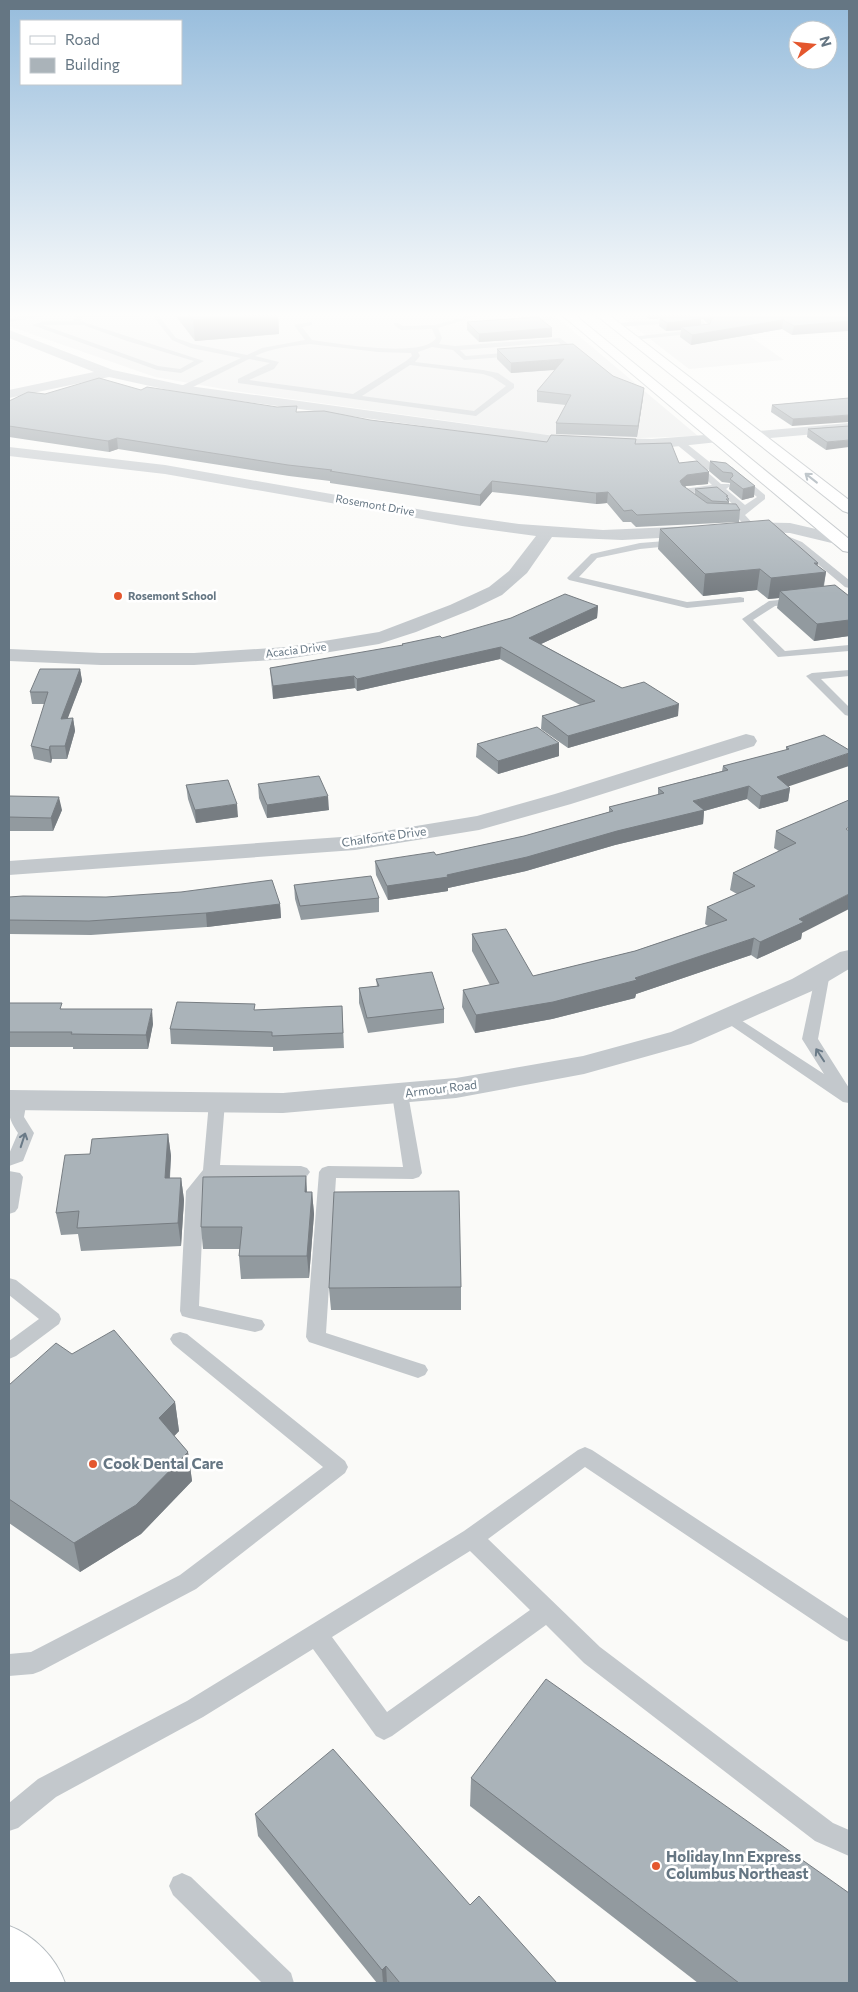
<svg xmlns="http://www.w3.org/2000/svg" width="858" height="1992" font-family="Commissioner,sans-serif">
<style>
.built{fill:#e8e9e9}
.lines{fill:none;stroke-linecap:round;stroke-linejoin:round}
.secondary-casing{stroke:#b3babf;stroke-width:2}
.primary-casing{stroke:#b5babe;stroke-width:2}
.service{fill:#c3c8cc;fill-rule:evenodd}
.minor{fill:#c3c8cc;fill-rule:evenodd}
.tertiary{fill:#c3c8cc;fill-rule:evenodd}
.secondary{fill:#fff;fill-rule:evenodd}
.primary{fill:#fff;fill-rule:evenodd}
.wall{fill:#929a9f;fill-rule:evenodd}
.shaded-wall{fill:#777d82}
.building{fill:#aab3b9;stroke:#777d82}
.oneway{stroke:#939fa8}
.oneway2{stroke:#6a7a87}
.poi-dot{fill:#e4572e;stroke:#fff;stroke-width:2}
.labels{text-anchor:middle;stroke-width:5;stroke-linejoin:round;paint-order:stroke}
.far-street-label{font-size:11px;fill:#657683;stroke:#fff}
.far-poi-label{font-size:11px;font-weight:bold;fill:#657683;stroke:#fff;text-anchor:start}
.street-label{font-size:12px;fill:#657683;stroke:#fff}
.near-poi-label{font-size:15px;font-weight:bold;fill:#657683;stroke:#fff;text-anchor:start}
</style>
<rect width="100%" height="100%" fill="#fafaf8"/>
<g class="built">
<path d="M9 315H554L698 436 611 439 521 433 492 427 235 391 155 377 9 326Z"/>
<path d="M619 315H720L784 360 689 369Z"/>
</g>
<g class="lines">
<defs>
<path id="secondary" d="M9 1926C34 1935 56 1958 65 1983H9Z"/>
<g id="primary">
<path d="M562 315H575L849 539V552L843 551Z"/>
<path d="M596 315H609L849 500V513L843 511Z"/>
</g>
</defs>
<use href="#secondary" class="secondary-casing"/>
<use href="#primary" class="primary-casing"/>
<g class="service">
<path d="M34 315H50L9 322V318Z"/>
<path d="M69 315H140L137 317H83L80 321 204 361 181 373 157 370 32 325 45 321H73L76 317ZM43 325H83L127 341 194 361 180 369 158 366Z"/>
<path d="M152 315H158L176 338 193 344 247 355 262 348 305 340 294 325 310 322 312 323V325L302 327 312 340C335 343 423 359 436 338L432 329 401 330 394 325V323H398L403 326 435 325 471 315H480L438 328 442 338 439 344 455 346 560 338 576 350 572 352 559 351V349L565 348 558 342 460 350 466 356 516 352 520 354 516 356 464 360 453 350 432 347 418 352 420 356 415 362 483 370 498 373 514 384V388L476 416 238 383V379L270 363 249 359 185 391H179V387L241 358 191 348 172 340ZM310 344 378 352 411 353 412 356 406 361 353 394 249 380 274 369 279 362 255 356C272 348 291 346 310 344ZM410 365 483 374 492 377 506 386 474 411 362 396Z"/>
<path d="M552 317 553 318 550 320 520 322 517 320 520 318Z"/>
<path d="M693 318 703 321 710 329 709 332 632 340 630 339V337L704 329 699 323 693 322 615 327 612 325 615 323Z"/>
<path d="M676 440H682L712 464 732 467 765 495V499L745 515 755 526 753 528H747L737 517V513L717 514V510L737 508 717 490 692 493 699 502 698 504H692L682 491 683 489 712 485 697 471 703 466 676 444ZM710 469 726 471 757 497 745 505 726 489 730 486 729 484H721L706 471Z"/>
<path d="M777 532 802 542 849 580V588L845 587 796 546 774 537V533Z"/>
<path d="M678 540 683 543 681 545 640 549 597 558 579 577 687 602 740 597 744 598V602L687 608 569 580 567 578 591 554 640 543Z"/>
<path d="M798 598 802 599V603L775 606 753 620 785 651 849 645V651L778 657 742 619 769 601Z"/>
<path d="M849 670V676L821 679 849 707V716L845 715 806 676 812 673Z"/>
<path d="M823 969 828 970 830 973 818 1039 849 1088V1103L843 1102 720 1018 723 1015H733L824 1074 802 1039 816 973 818 970Z"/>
<path d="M400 1089 406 1090 408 1094 422 1173 419 1177 413 1179 336 1178 326 1333 425 1365 428 1370 425 1375 418 1378 309 1342 306 1337 319 1172 322 1168 328 1166 403 1167 392 1094 394 1090Z"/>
<path d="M19 1095 25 1096 27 1100 24 1117 34 1133 23 1161 9 1166V1154L18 1133C10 1121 5 1110 13 1096Z"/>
<path d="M217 1097 223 1098 225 1102 220 1165 301 1166 307 1168 310 1172 307 1176 301 1178 216 1177 204 1192 199 1306 262 1320 265 1325 262 1330 255 1332 189 1318 182 1316 180 1311 186 1191 203 1170 209 1102 211 1098Z"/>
<path d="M9 1171 20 1173 23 1177 18 1208 15 1212 9 1214Z"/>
<path d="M9 1278 16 1280 59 1314 61 1319 59 1324 16 1356 9 1359V1341L39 1319 9 1295Z"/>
<path d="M180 1332 187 1334 345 1461 348 1467 345 1473 196 1589 41 1671 33 1674 9 1676V1654L31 1652 180 1575 323 1467 173 1344 170 1339 173 1334Z"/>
<path d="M585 1447 592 1450 849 1619V1642L841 1639 585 1467 488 1539 600 1647 833 1823 849 1830V1856L815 1841 584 1663 546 1625 392 1736 384 1740 376 1736 313 1649 203 1717 56 1797 18 1828 9 1831V1803L38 1779 187 1701 464 1531 578 1450ZM470 1551 530 1610 387 1712 332 1637Z"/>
<path d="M182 1873 191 1877 291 1973 294 1983H262L173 1895 169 1886 173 1877Z"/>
</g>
<g class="minor">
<path d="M9 330 113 370 182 385 562 437 652 439 718 434 723 435 725 438 723 441 718 442 652 449 562 445 182 393 109 377 9 398V390L94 372 9 338Z"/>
<path d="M849 423V431L758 439 753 438 751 435 753 432 758 431Z"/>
<path d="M9 447 165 465 434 512 519 524 603 530 696 526 702 527 705 531 702 535 696 536 622 540 552 537 527 573 502 595 473 609 416 632 379 644 287 659 194 665H101L9 661V649L101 653H194L287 647 379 632 450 605 489 587 509 571 536 536 462 526 165 474 9 456Z"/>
<path d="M739 522 790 523 846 536 849 540 846 544 840 545 790 533 733 531 731 527 733 523Z"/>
<path d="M746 734 754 736 757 741 754 746 571 804 479 830 355 850 9 875V861L355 836 477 816 555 794Z"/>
</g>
<path class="tertiary" d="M849 950V969L812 991 691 1044 584 1074 456 1098 283 1113 9 1110V1090L283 1093 456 1078 583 1056 671 1032 792 979 840 952Z"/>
<use href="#secondary" class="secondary"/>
<use href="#primary" class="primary"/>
</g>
<g class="wall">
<path d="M175 315H278L279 334 195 341Z"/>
<path d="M643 315H849L792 335 782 329 691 345 680 337 681 330 666 331 659 326 660 318 649 319ZM700 318 704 320 709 325H701V319Z"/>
<path d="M467 322 552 328V337L479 342 467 330Z"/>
<path d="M497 349 613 376 643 398 637 437 556 434V423L566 405 537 402V391L555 370 511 373 497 359Z"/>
<path d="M141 390 297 412 370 420 547 442 636 444 679 463 709 472 708 484 686 486 685 487 695 494V489L728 496 727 498 729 499V504L740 510 739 522 636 527 631 522H623L607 503 596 504 492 492 480 506 330 483V481L289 476 118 449 109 452 9 437V401L45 394Z"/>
<path d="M849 398 792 426 771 412 772 405Z"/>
<path d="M849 426 826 450 807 437 808 429Z"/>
<path d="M710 461 726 463 754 497 742 500 729 489 730 483 722 482 709 471Z"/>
<path d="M660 529 817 565 826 572 824 586 849 596V636L814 641 777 608 779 598 768 599 757 590 703 596 658 549Z"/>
<path d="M598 606 597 618 541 644 622 688 678 716 568 748 541 729 542 716 580 705 500 659 357 691 355 688 273 699 271 680 270 668 402 646V644L442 638Z"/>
<path d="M80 669 82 681 67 719 73 718 75 731 67 759H52L51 763 34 759 31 746 45 704H32L30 692Z"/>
<path d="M824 735 788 786 790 788 788 801 759 809 747 799 704 811 703 824 615 845 526 871 448 888V891L388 900 376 875 375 861 436 855 524 836 609 812V807L658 795V788L722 771 723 766 786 750V747Z"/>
<path d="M477 744 559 756 498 774 476 757Z"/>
<path d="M258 784 329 810 267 818 259 798Z"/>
<path d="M186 785 238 817 196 823 188 799Z"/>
<path d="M9 796 62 810 53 831H9Z"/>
<path d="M849 800 802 933 801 939 757 959 751 955 636 994 635 998 552 1019 475 1033 462 1007 463 990 490 985 472 951V934L533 976 635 951 708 926 705 924 707 907 737 894 730 890 733 873 779 851 774 848 776 831Z"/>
<path d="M294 885 379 898V912L301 920 295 899Z"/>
<path d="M9 897 280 904 281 918 207 927 91 935 9 934Z"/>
<path d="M376 979 444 1009V1023L368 1033 359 1003V988L377 986Z"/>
<path d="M9 1003 63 1009 153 1024 148 1049H73V1047H9Z"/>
<path d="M342 1006 344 1048 273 1051V1047L171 1044 170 1029 256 1010Z"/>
<path d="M168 1134 171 1156 170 1178H181L184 1200 181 1246 81 1251 78 1234 61 1235 56 1213 90 1154Z"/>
<path d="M306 1176 307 1192H312L314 1214 309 1278 241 1279 239 1256 240 1249H203L201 1227Z"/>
<path d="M461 1287V1310H331L329 1288Z"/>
<path d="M72 1354 175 1402 179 1431 174 1436 188 1452 192 1481 141 1534 80 1572 9 1523V1385Z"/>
<path d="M471 1778 849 1983H698L470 1806Z"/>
<path d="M255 1814 470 1905 557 1983H377L258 1836Z"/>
</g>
<g class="shaded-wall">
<path d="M256 315H278L279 334 195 341 193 320Z"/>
<path d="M649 315H693V316L649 319Z"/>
<path d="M701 319 700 328 681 327V330L666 331 667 323Z"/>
<path d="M783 320 782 329 691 345 692 335Z"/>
<path d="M849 321V331L792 335 794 326Z"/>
<path d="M552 328V337L479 342V334Z"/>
<path d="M564 359V369L511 373V363Z"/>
<path d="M644 388 643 398 637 437 638 426Z"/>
<path d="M849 415V422L792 426 793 419Z"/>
<path d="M117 438 118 449 109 452 108 441Z"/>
<path d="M849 440V447L826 450 827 442Z"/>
<path d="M709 472 708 484 686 486 679 493 680 481 687 475Z"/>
<path d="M492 481V492L480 506V495Z"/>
<path d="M755 486 754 497 742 500 743 489Z"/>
<path d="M608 492 607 503 596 504V493Z"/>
<path d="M814 563H818L816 573 826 572 822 593 780 591 779 598 768 599 771 578Z"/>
<path d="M760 569 757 590 703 596 705 574Z"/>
<path d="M598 606 597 618 528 650 529 638Z"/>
<path d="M849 620V636L814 641 817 624Z"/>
<path d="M501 647 500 659 357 691V679Z"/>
<path d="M80 669 82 681 63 731 61 719Z"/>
<path d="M354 676 355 688 273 699V686Z"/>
<path d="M679 704 678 716 568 748V736Z"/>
<path d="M73 718 75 731 67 759 65 746Z"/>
<path d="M559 743V756L498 774V761Z"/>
<path d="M50 746 52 759 51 763 49 750Z"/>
<path d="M849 753V766L775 791 777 777Z"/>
<path d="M749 786 747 799 704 811 703 824 615 845 526 871 448 888V891L388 900 387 886Z"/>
<path d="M790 788 788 801 759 809 761 796Z"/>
<path d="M328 796 329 810 267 818V805Z"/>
<path d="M59 797 62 810 53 831 51 818Z"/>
<path d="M237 804 238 817 196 823 195 810Z"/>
<path d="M849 894V909L802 933 801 939 757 959 760 942 799 919Z"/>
<path d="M280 904 281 918 207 927 206 913Z"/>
<path d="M754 938 751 955 636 994 635 998 552 1019 475 1033 476 1015 635 978Z"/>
<path d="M152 1009 153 1024 148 1049 146 1035Z"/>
<path d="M168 1134 171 1156 168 1200 165 1178Z"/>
<path d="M306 1176 307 1199 305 1192Z"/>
<path d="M181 1178 184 1200 181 1246 178 1223Z"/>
<path d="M312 1192 314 1214 309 1278 307 1256Z"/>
<path d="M175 1402 179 1431 164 1447 159 1418Z"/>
<path d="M188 1452 192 1481 141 1534 80 1572 74 1543Z"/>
<path d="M386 1966 387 1983H383L382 1970Z"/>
</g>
<g class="building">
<path d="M189 315H256L193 320Z"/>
<path d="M694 315 701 319 667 323 660 318Z"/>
<path d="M709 315H849V321L794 326 783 320 692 335 681 327 710 324 712 318Z"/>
<path d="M538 317 552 328 479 334 467 322Z"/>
<path d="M573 344 613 376 644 388 638 426 556 423 571 395 537 391 564 359 511 363 497 349Z"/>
<path d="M99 378 141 390 147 387 277 407 297 406 296 412 324 411 370 420 547 442 551 435 636 439 635 444 671 443 679 463 697 461 709 472 687 475 680 481 682 485 707 503 736 504 740 510 637 515 632 510 624 511 608 492 596 493 492 481 480 495 330 471 332 470 288 465 117 438 108 441 9 426V401L28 392 45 394Z"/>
<path d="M849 398V415L793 419 772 405Z"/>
<path d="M849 426V440L827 442 808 429Z"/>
<path d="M710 461 726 463 755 486 743 489 730 479 733 476 732 473 723 472Z"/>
<path d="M717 487 728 496H726L729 499H726L729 502 712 501 695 489Z"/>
<path d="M769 520 818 563H814L826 572 771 578 760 569 705 574 660 529Z"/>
<path d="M835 585 849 596V620L817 624 780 591Z"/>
<path d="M565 594 598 606 529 638 622 688 644 682 679 704 568 736 542 716 595 701 501 647 357 679 354 676 273 686 270 668 403 645 402 644 440 636 442 638 511 618Z"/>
<path d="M40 669H80L61 719 73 718 65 746H50L49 750 31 746 48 692H30Z"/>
<path d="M537 727 559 743 498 761 477 744Z"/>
<path d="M824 735 849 750V753L777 777 790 788 761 796 749 786 693 801 704 810 617 831 527 857 447 875 448 877 387 886 375 861 434 852 436 855 524 836 613 811 609 807 664 793 658 788 728 770 723 766 789 749 786 747Z"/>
<path d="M319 776 328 796 267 805 258 784Z"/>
<path d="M228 780 237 804 195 810 186 785Z"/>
<path d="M9 796 59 797 51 818 9 817Z"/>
<path d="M849 800V827L846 829 849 831V894L799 919 804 922 760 942 754 938 635 978 637 980 553 1002 476 1015 463 990 499 983 472 934 506 929 533 976 635 951 727 920 707 907 755 886 733 873 796 843 776 831Z"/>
<path d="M371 876 379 898 300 906 294 885Z"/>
<path d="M272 880 280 904 206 913 89 921 9 920V897L23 896 106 897 181 892Z"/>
<path d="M432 972 444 1009 367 1018 359 988 379 986 376 979Z"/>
<path d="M177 1002 255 1004 254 1010 342 1006 343 1033 272 1036V1032L170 1029Z"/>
<path d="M9 1003H62L60 1009H152L146 1035 71 1034 72 1032H9Z"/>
<path d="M168 1134 165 1178H181L178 1223 77 1228 79 1211 56 1213 65 1155 90 1154 92 1139Z"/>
<path d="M306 1176 305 1192H312L307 1256H239L242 1227H201L203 1177Z"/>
<path d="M459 1191 461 1287 329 1288 334 1192Z"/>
<path d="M114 1330 175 1402 159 1418 188 1452 136 1505 74 1543 9 1499V1385L56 1343 72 1354Z"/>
<path d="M546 1679 849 1893V1983H739L471 1778Z"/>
<path d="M333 1749 470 1905 479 1896 557 1983H400L386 1966 382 1970 255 1814Z"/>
</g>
<defs><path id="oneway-shaft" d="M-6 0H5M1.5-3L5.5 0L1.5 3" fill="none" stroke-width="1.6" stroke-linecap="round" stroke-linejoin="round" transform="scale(1.25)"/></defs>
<use class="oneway" href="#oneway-shaft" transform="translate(811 478) rotate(-142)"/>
<g class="oneway2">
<use href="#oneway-shaft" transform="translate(820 1055) rotate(-123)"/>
<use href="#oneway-shaft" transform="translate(23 1140) rotate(-72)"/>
</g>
<linearGradient id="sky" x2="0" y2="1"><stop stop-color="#96bcdc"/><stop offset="0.53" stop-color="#fdfdfc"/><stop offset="1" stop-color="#fdfdfc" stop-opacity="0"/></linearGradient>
<rect width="858" height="594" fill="url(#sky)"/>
<g class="poi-dot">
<circle cx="118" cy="596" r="5"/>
<circle cx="93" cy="1464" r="5"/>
<circle cx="656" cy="1866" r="5"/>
</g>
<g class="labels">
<g class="far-street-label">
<text transform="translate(375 505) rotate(10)" y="4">Rosemont Drive</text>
<text transform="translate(296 650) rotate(-7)" y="4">Acacia Drive</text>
</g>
<g class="far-poi-label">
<text x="128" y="600">Rosemont School</text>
</g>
<g class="street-label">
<text transform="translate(384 837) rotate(-8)" y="4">Chalfonte Drive</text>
<text transform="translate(441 1089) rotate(-7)" y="4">Armour Road</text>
</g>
<g class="near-poi-label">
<text x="103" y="1469">Cook Dental Care</text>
<text x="666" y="1862">Holiday Inn Express<tspan x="666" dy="17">Columbus Northeast</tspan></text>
</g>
</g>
<rect width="858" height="1992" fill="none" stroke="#657683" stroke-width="20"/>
<rect x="20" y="20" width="162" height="65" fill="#ffffff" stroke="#c1c8cd"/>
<rect x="30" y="36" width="25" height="8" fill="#ffffff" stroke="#c1c8cd"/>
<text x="65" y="45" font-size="15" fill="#657683">Road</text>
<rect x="30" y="58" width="25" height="15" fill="#aab3b9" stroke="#c1c8cd"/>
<text x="65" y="70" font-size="15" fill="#657683">Building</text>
<g transform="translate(813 45) rotate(74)"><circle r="24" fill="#ffffff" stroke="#c1c8cd"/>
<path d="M0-4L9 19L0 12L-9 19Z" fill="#e4572e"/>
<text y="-8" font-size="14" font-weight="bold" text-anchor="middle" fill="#657683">N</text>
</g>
</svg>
